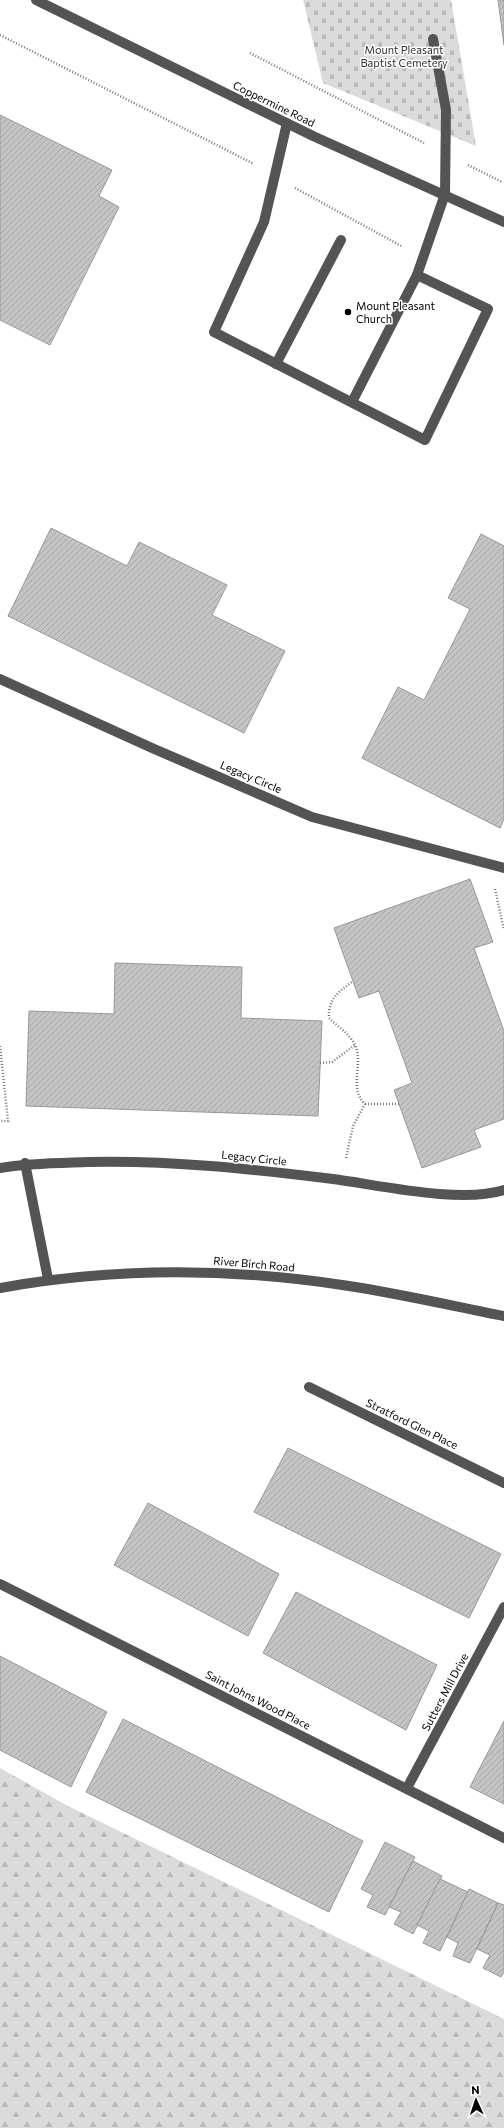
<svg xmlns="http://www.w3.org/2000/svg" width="504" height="2128" font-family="Commissioner,sans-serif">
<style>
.forest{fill:url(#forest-firs)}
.cemetery{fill:url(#cemetery-stones)}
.building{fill:url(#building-hatch);stroke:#989898}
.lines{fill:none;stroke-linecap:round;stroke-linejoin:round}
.path{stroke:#767676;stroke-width:2.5;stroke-dasharray:1 2;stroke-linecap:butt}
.minor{stroke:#545454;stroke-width:10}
.poi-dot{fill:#000;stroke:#fff;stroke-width:1.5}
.labels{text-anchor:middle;stroke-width:3;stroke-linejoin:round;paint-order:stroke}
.park-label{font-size:11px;fill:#323232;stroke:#fff}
.street-label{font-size:11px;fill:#000;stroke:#fff}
.poi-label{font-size:11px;fill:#000;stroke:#fff;text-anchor:start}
</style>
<defs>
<pattern id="forest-firs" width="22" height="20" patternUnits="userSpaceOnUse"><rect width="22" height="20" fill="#dbdbdb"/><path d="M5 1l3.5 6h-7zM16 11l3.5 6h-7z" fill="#bababa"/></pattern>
<pattern id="cemetery-stones" width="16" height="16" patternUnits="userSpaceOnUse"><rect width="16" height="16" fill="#dbdbdb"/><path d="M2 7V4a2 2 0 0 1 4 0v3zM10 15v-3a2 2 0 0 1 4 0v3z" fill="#bababa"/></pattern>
<pattern id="building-hatch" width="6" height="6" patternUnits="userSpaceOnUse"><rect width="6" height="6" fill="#c4c4c4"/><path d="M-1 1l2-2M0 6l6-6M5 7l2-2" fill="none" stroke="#a7a7a7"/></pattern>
</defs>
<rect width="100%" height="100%" fill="#fff"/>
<path class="forest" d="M0 1768 66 1805 504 2019V2128H0Z"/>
<path class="cemetery" d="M303 0H451L476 146 323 83Z"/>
<g class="building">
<path d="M498 0H504V45Z"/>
<path d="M0 115 112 170 99 196 119 207 50 345 0 320Z"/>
<path d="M51 528 127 566 139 542 227 585 212 615 285 651 244 733 8 616Z"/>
<path d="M481 534 504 546V819L500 828 362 758 398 687 424 700 470 609 448 598Z"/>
<path d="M470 879 493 942 474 948 504 1031V1119L474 1130 481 1147 422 1168 394 1090 412 1083 379 991 359 998 334 928Z"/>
<path d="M115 963 242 967 241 1018 322 1021 318 1116 26 1106 29 1011 114 1014Z"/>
<path d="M288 1448 501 1554 469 1618 254 1512Z"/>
<path d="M148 1503 279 1574 248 1636 114 1565Z"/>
<path d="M296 1592 437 1665 406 1730 263 1653Z"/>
<path d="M0 1656 107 1712 71 1787 0 1750Z"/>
<path d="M123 1719 363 1841 329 1912 86 1792Z"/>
<path d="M504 1721V1804L470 1787Z"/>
<path d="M385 1842 415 1857 385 1915 367 1907 373 1895 361 1889Z"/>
<path d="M413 1861 442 1876 413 1934 394 1924 401 1912 389 1907Z"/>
<path d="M440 1879 468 1892 440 1951 423 1943 429 1931 417 1925Z"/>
<path d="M469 1889 498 1903 470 1963 453 1956 458 1943 447 1937Z"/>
<path d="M498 1903 504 1905V1972L501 1977 483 1968 490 1955 477 1949Z"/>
</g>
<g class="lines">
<g class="path">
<path d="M0 35 254 164"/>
<path d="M250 53 424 143"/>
<path d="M468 165 502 182"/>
<path d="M295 188 403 247"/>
<path d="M495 889 504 930"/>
<path d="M0 1046 8 1121H0"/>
<path d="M320 1063 332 1062 355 1045"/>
<path d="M365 1104H399"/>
<path d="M346 1158 353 1126 365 1104C348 1088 364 1064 355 1045 350 1034 337 1026 329 1018 328 998 339 992 353 981"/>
</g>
<g class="minor">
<path d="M36 0 313 136 504 222"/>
<path d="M287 123 264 222 214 332 425 440 488 309 417 275 352 402"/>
<path d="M417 275 445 194 446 110 433 39"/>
<path d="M276 364 341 240"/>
<path d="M0 679 152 748 312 817 504 868"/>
<path d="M25 1163 48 1279"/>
<path d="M0 1168C29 1163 58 1163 88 1162 170 1160 251 1169 333 1179 379 1185 461 1204 504 1190"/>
<path d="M0 1288C115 1267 234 1268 349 1286 401 1294 453 1306 504 1316"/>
<path d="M309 1387 504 1483"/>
<path d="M0 1584 504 1838"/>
<path d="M407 1788 504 1607"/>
</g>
</g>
<circle class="poi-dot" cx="348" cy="312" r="4"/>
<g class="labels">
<g class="park-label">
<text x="404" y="54">Mount Pleasant<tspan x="404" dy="13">Baptist Cemetery</tspan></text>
</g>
<g class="street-label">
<text transform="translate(274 104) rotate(26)" y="4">Coppermine Road</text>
<text transform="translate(251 777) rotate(23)" y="4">Legacy Circle</text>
<text transform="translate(254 1158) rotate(6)" y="4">Legacy Circle</text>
<text transform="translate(254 1264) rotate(5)" y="4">River Birch Road</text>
<text transform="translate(412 1424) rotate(26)" y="4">Stratford Glen Place</text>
<text transform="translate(445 1692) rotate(-62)" y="4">Sutters Mill Drive</text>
<text transform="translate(258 1700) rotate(27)" y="4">Saint Johns Wood Place</text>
</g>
<g class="poi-label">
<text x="356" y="310">Mount Pleasant<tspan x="356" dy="13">Church</tspan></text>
</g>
</g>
<g transform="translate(476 2100) rotate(357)" stroke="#ffffff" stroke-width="3" paint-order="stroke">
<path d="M0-3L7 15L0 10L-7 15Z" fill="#000000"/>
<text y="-6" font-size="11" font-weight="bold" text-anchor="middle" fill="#000000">N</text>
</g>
</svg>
